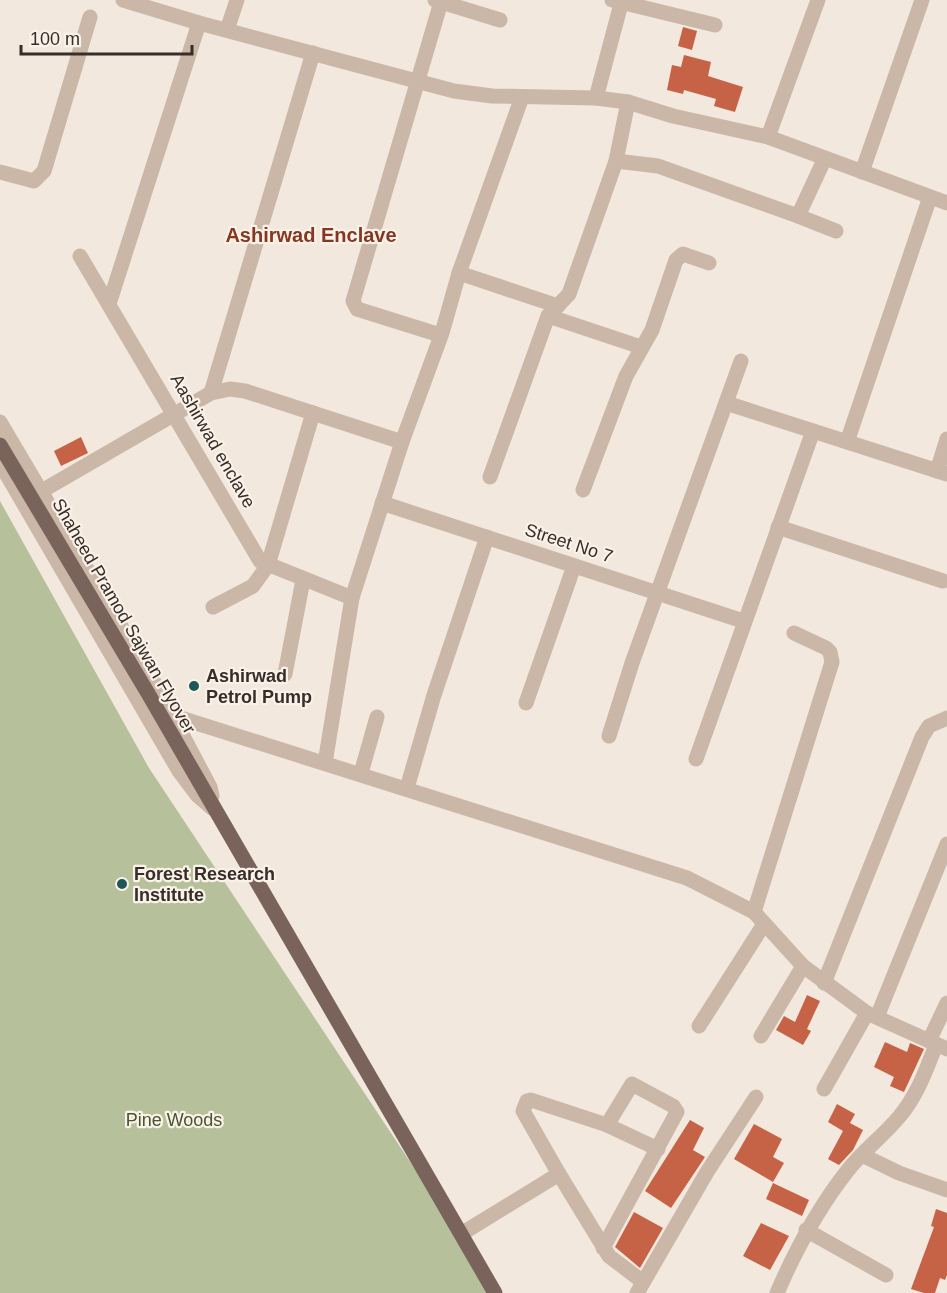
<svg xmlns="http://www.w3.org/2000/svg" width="947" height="1293" font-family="Arial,sans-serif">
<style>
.green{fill:#b6c19c}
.building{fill:#c66347}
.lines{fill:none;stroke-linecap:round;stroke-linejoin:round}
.minor{stroke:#cab7a8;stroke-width:15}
.major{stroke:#79635a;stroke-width:15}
.poi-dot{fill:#1e5759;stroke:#faf2e9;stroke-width:2}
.labels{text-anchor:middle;stroke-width:4.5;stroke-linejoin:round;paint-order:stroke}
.street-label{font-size:18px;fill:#372d29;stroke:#faf2e9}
.poi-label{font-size:18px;font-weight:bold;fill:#372d29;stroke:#faf2e9;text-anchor:start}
.park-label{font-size:18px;fill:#48562c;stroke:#faf2e9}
.neighbourhood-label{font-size:20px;font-weight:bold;fill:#863722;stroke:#faf2e9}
</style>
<rect width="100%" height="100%" fill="#f2e8dd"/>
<path class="green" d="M0 501 149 768 497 1293H0Z"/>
<g class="building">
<path d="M683 27 697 31 692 50 678 46Z"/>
<path d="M684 55 711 62 708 76 743 87 735 112 714 106 716 99 684 90 683 94 667 90 672 65 681 67Z"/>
<path d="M81 437 88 453 61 466 54 451Z"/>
<path d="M807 995 820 1001 807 1029 811 1031 803 1045 776 1030 784 1016 795 1022Z"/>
<path d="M885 1042 907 1052 910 1043 924 1049 904 1092 890 1086 894 1077 874 1067Z"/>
<path d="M837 1104 855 1114 850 1123 863 1130 853 1150 839 1165 828 1159 843 1131 828 1122Z"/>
<path d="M690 1120 704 1128 693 1150 705 1157 671 1208 645 1191Z"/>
<path d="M754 1124 782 1139 773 1157 784 1163 773 1182 734 1159Z"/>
<path d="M773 1183 809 1200 802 1216 766 1199Z"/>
<path d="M936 1209 947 1213V1275L945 1280 940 1278 935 1293H924L911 1289 934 1227 931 1226Z"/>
<path d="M634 1212 663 1228 640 1268 615 1247Z"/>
<path d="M761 1223 789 1236 770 1270 743 1256Z"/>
</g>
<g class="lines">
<g class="minor">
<path d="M123 0 199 23 454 91 492 96 596 98 628 102 673 116 768 137 947 203"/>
<path d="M435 0 500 20"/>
<path d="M612 0 715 25"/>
<path d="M227 30 237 0"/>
<path d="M596 98 622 0"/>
<path d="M768 137 818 0"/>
<path d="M616 161 658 166 798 216 825 158"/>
<path d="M0 172 34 181 44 171 90 17"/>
<path d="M862 172 922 0"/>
<path d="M798 216 836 231"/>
<path d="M80 256 260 561 352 598"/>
<path d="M459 273 558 306"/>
<path d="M109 304 199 23"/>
<path d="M548 316 641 347"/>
<path d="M440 335 357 309 353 301 441 2"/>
<path d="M211 393 313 53"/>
<path d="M726 403 947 474"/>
<path d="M0 422 158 689 210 787 212 796"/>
<path d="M847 442 930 197"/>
<path d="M0 463 179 771 197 795 212 808"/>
<path d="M937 471 947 439"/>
<path d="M490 477 548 316 569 294 616 161 628 102"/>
<path d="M583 490 626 376 652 330 676 260 683 254 709 263"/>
<path d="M40 492 211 393 230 389 245 391 402 442"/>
<path d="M382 503 743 621"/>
<path d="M778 527 943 581"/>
<path d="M213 607 253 586 268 565 313 413"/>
<path d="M285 674 303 580"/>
<path d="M526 703 574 566"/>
<path d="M171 715 687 878 754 912 803 966 867 1013 947 1049"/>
<path d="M609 736 632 663 741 361"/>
<path d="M696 759 813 431"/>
<path d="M325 763 352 598 402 442 442 333 459 273 522 97"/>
<path d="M361 773 377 717"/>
<path d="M407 788 434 695 487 537"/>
<path d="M754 912 832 662 830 652 826 648 794 633"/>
<path d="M824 983 922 737 929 726 947 718"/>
<path d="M877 1017 947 844"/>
<path d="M699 1026 764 924"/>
<path d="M761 1036 803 966"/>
<path d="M929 1041 947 1003"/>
<path d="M824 1089 867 1013"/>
<path d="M862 1155 899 1173 947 1190"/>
<path d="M559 1174 523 1111 527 1101 531 1100 607 1125 658 1149"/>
<path d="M806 1230 886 1275"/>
<path d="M461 1234 559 1174 609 1256 643 1282"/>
<path d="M603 1248 677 1112 673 1106 632 1084 607 1125"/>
<path d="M637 1293 707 1172 756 1097"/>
<path d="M777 1293C796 1249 818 1208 848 1170 863 1151 883 1136 899 1117 917 1096 926 1070 936 1045"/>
</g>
<path class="major" d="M0 445 149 695 495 1293"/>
</g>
<g class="poi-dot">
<circle cx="194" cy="686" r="6"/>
<circle cx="122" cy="884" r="6"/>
</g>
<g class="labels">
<g class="street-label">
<text transform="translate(213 441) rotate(60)" y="6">Aashirwad enclave</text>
<text transform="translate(569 543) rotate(18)" y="6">Street No 7</text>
<text transform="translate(124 616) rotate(60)" y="6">Shaheed Pramod Sajwan Flyover</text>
</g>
<g class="poi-label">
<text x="206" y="682">Ashirwad<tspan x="206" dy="21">Petrol Pump</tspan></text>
<text x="134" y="880">Forest Research<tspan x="134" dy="21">Institute</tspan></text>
</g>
<g class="park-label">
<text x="174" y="1126">Pine Woods</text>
</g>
<g class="neighbourhood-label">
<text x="311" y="242">Ashirwad Enclave</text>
</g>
</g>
<path d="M21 45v9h171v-9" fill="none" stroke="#372d29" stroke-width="3"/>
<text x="30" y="45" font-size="18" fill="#372d29" stroke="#faf2e9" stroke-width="4.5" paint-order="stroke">100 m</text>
</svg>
